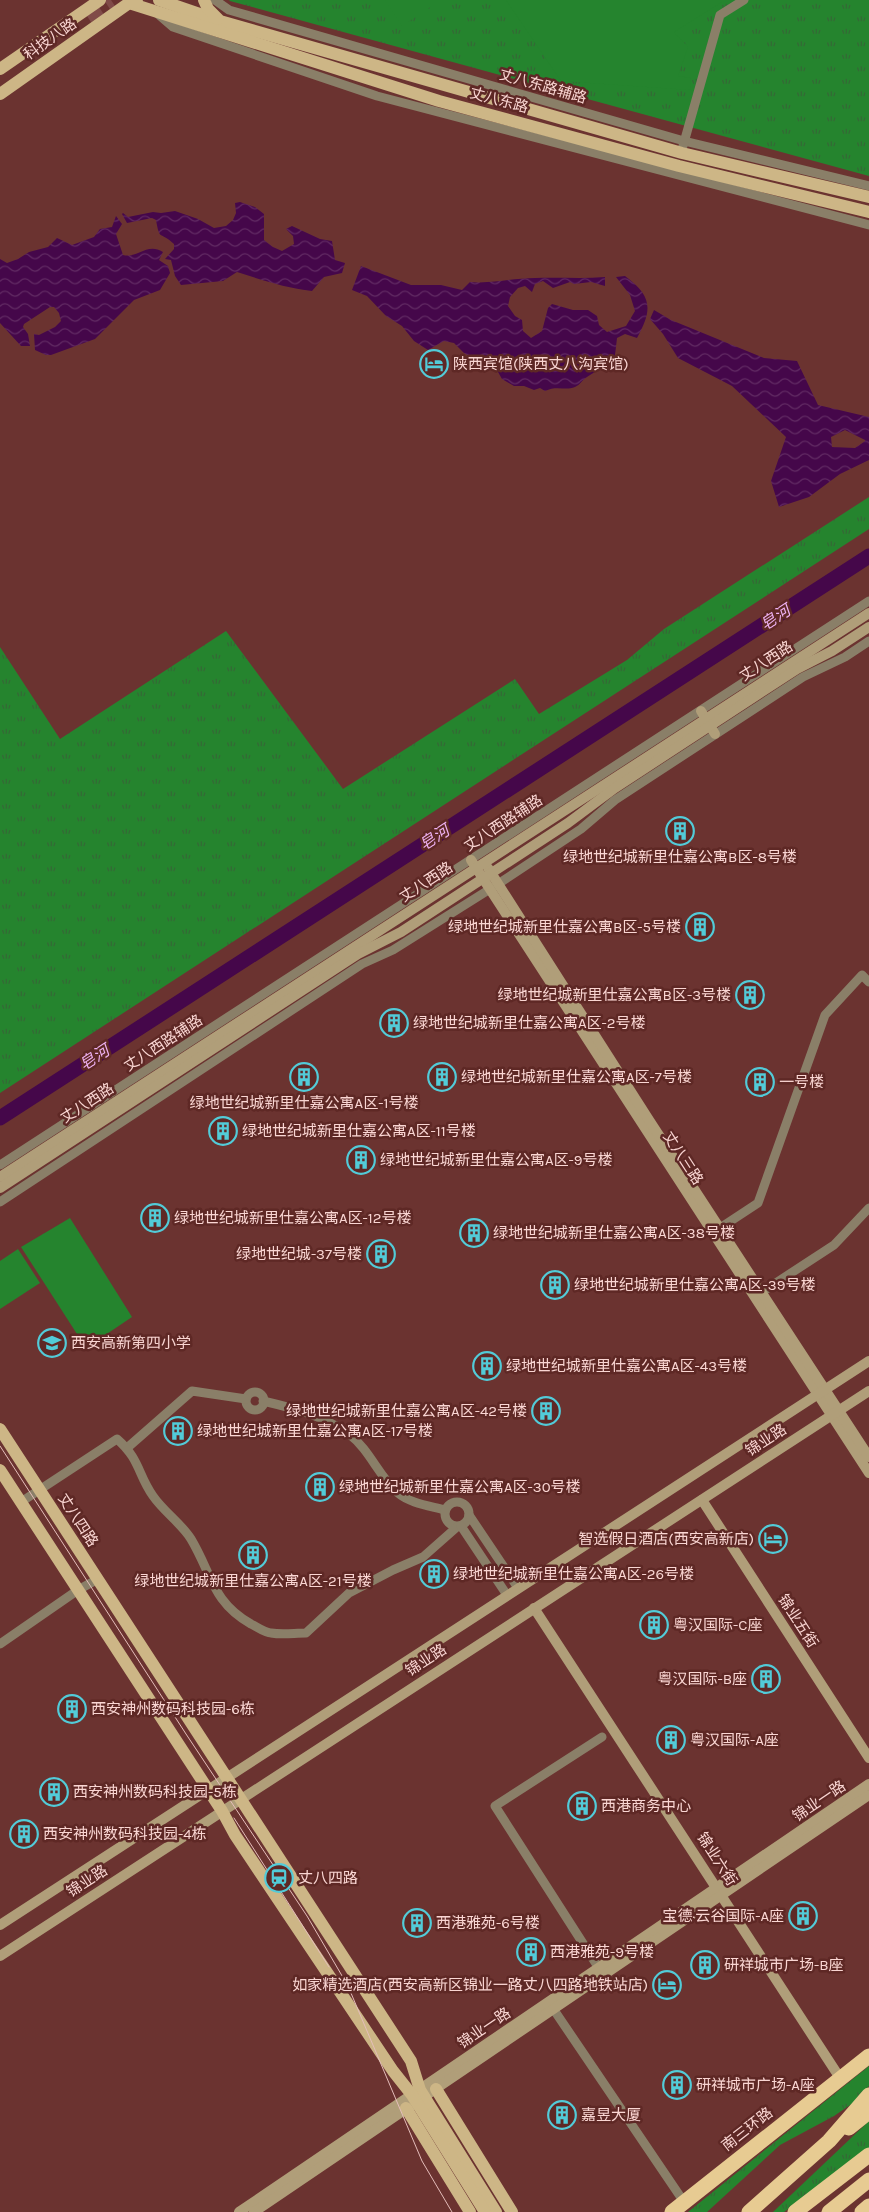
<svg xmlns="http://www.w3.org/2000/svg" width="869" height="2212" font-family="Karla,'Noto Sans SC',sans-serif">
<style>
.grass{fill:url(#grass-tufts)}
.garden{fill:#25842e}
.water{fill:url(#water-waves);fill-rule:evenodd}
.lines{fill:none;stroke-linecap:round;stroke-linejoin:round}
.river{stroke:#45074a;stroke-width:15}
.highway-tunnel{stroke:#804b48;stroke-width:15;stroke-dasharray:15 8;stroke-linecap:butt}
.street{stroke:#8a7f68;stroke-width:9}
.secondary{stroke:#b09e79;stroke-width:10}
.primary{stroke:#cdb686;stroke-width:12}
.highway{stroke:#e7cb92;stroke-width:15}
.tram{stroke:#e4bdba;stroke-width:1}
.labels{text-anchor:middle;stroke-width:5;stroke-linejoin:round;paint-order:stroke}
.street-label{font-size:15px;fill:#fad6d3;stroke:#5e2825}
.poi-label{font-size:15px;fill:#fad6d3;stroke:#5e2825;text-anchor:start}
.water-label{font-size:16px;font-style:italic;fill:#efb2f3;stroke:#5e2825}
</style>
<defs>
<pattern id="grass-tufts" width="24" height="20" patternUnits="userSpaceOnUse" patternTransform="scale(1.25)"><rect width="24" height="20" fill="#25842e"/><path d="M3 7l-1-3M5 7V3M7 7l1-3M15 17l-1-3M17 17v-4M19 17l1-3" fill="none" stroke="#346935"/></pattern>
<pattern id="water-waves" width="16" height="10" patternUnits="userSpaceOnUse" patternTransform="scale(1.25)"><rect width="16" height="10" fill="#45074a"/><path d="M0 5q4-4 8 0t8 0" fill="none" stroke="#612a63"/></pattern>
</defs>
<rect width="100%" height="100%" fill="#6b3330"/>
<g class="grass">
<path d="M229 0H869V176L230 1Z"/>
<path d="M869 497V529L0 1093V647L60 739 226 631 343 789 515 679 539 714 627 660 664 629Z"/>
<path d="M869 2066V2086L853 2103 834 2116 780 2145 707 2212H688Z"/>
<path d="M869 2121V2148L784 2212H773Z"/>
</g>
<g class="garden">
<path d="M385 0H441L402 26Z"/>
<path d="M506 0H720L722 2 674 32 688 47 678 76 691 78 690 90 561 81Z"/>
<path d="M70 1218 132 1317 86 1348 21 1247Z"/>
<path d="M18 1249 40 1283 0 1309V1261Z"/>
</g>
<g class="water">
<path d="M240 202 255 207 264 214V240L273 247 282 251 294 244 293 236 286 229 292 226 320 239 332 241 335 260 345 263 342 273 324 277 312 291C286 288 262 280 237 272L223 281 181 285 175 276 171 260 165 259 174 249V244C159 230 160 242 156 220L152 218 127 223 122 214 123 213 128 217 153 212 161 213 175 211 198 219 214 228 226 226 233 220 236 213 235 203Z"/>
<path d="M116 216 122 224 116 234 123 255C137 259 147 242 163 252L159 260 168 266 170 273 160 290 134 300 95 339 51 355H46L35 350 34 334 39 335 55 327 61 321 59 313 54 307H50L24 324 23 327 28 334 30 346H21L0 323V259L7 263 18 259 29 252 48 247 57 238 72 245 94 237 100 229 112 227Z"/>
<path d="M361 266 411 285H441L462 290 470 282C492 284 513 278 535 278 559 277 582 279 605 277V286L591 282 574 284 570 282 553 288 543 281 535 284 532 292 525 286 518 288 510 297 508 306 515 316 522 320 523 331 531 338 542 331 548 308 552 304 573 310H588L597 316 599 325 607 332 626 326 635 311 630 295 616 277 625 276C652 296 653 309 637 338L625 334 617 338C613 376 614 359 587 377 583 379 580 385 575 387 565 391 557 385 545 391L540 388 534 390 524 386H514L502 379 498 372 464 353 454 343 444 341 428 350 414 341 402 326 386 316 367 296 352 290Z"/>
<path d="M654 310 671 320 764 358 797 361 818 405 869 417V460L840 474 809 497 779 507 771 481 786 437 732 386 678 358 663 334 650 319ZM845 430 865 440V441L855 448 832 447 831 437Z"/>
</g>
<g class="lines">
<path class="river" d="M0 1118 869 556"/>
<path class="highway-tunnel" d="M87 16 111 0"/>
<g class="street">
<path d="M215 0 229 10 684 141 869 186"/>
<path d="M158 14 173 27 377 96 869 225"/>
<path d="M683 146 720 15 744 0"/>
<path d="M0 1165 869 601"/>
<path d="M0 1202 362 964 393 950 498 884 581 829 615 800 803 677 845 657 869 641"/>
<path d="M720 1228 758 1203 825 1015 862 975 869 982"/>
<path d="M762 1292 834 1245 869 1208"/>
<circle cx="255" cy="1401" r="9"/>
<path d="M263 1401C293 1408 324 1416 349 1434 370 1450 379 1477 398 1493 409 1503 431 1506 445 1510"/>
<path d="M127 1448 192 1391 246 1399"/>
<circle cx="457" cy="1514" r="12"/>
<path d="M21 1502 117 1439C140 1459 138 1475 153 1496 164 1512 181 1523 191 1539 212 1574 212 1602 251 1624 257 1627 265 1633 271 1633 283 1635 294 1633 306 1633L349 1593 393 1570 423 1557 457 1527"/>
<path d="M469 1515 518 1588"/>
<path d="M461 1526 507 1595"/>
<path d="M0 1644 78 1590 98 1579"/>
<path d="M602 1737 495 1806 602 1973"/>
<path d="M554 2010 684 2202"/>
</g>
<g class="secondary">
<path d="M701 711 715 734"/>
<path d="M471 860 869 1473"/>
<path d="M488 868 649 1120 869 1457"/>
<path d="M0 1177 869 613"/>
<path d="M0 1188 358 954 401 932 568 823 615 788 797 669 832 651 869 627"/>
<path d="M702 1500 869 1758"/>
<path d="M534 1608 840 2078"/>
<path d="M0 1925 869 1361"/>
<path d="M0 1956 869 1391"/>
<path d="M239 2212 869 1784"/>
<path d="M254 2212 869 1795"/>
</g>
<g class="primary">
<path d="M159 0 220 21 682 153 869 197"/>
<path d="M204 0 208 9 218 19"/>
<path d="M129 3 439 101 679 166 869 212"/>
<path d="M0 69 100 0"/>
<path d="M0 94 129 3 137 2"/>
<path d="M0 1429 411 2061 420 2090 496 2212"/>
<path d="M0 1470 222 1811 235 1835 393 2071 412 2095 485 2212"/>
<path d="M436 2089 512 2212"/>
<path d="M406 2108 470 2212"/>
</g>
<g class="highway">
<path d="M849 2128 869 2112"/>
<path d="M672 2212 869 2056"/>
<path d="M749 2212 829 2141 869 2095"/>
<path d="M795 2212 869 2155"/>
<path d="M829 2212 869 2180"/>
<path d="M862 2212 869 2206"/>
</g>
<g class="tram">
<path d="M0 1446 186 1734 307 1916 348 1986 422 2161 452 2212"/>
<path d="M234 1818 329 1967"/>
</g>
</g>
<defs>
<symbol id="hotel-ring" viewBox="-11 -11 22 22"><circle r="9.5" fill="#5e2825" stroke="#52cbd8" stroke-width="1.5"/><path d="M-6-4.5h1.5V1H6V5H4.5V3h-9V5H-6ZM-4 0a1.8 1.8 0 1 1 3.6 0ZM.5 0V-2.5h3Q6-2.5 6 0Z" fill="#52cbd8"/></symbol>
<symbol id="building-ring" viewBox="-11 -11 22 22"><circle r="9.5" fill="#5e2825" stroke="#52cbd8" stroke-width="1.5"/><path d="M-4-6H4V6H1V3H-1V6H-4ZM-2.5-4.3h1.7v1.8h-1.7ZM.8-4.3h1.7v1.8H.8ZM-2.5-1h1.7V.8h-1.7ZM.8-1h1.7V.8H.8Z" fill="#52cbd8"/></symbol>
<symbol id="school-ring" viewBox="-11 -11 22 22"><circle r="9.5" fill="#5e2825" stroke="#52cbd8" stroke-width="1.5"/><path d="M0-5L7-2L0 1L-7-2ZM-4 1L0 2.5L4 1V4Q0 6-4 4Z" fill="#52cbd8"/></symbol>
<symbol id="station-ring" viewBox="-11 -11 22 22"><circle r="9.5" fill="#5e2825" stroke="#52cbd8" stroke-width="1.5"/><path d="M-3-6H3Q5-6 5-4V2Q5 4 3 4L4.5 6H3L1.5 4h-3L-3 6H-4.5L-3 4Q-5 4-5 2V-4Q-5-6-3-6ZM-3.5-4v3h7v-3ZM-3.5 1v1.5H-2V1ZM2 1v1.5H3.5V1Z" fill="#52cbd8"/></symbol>
</defs>
<g fill-rule="evenodd">
<use href="#hotel-ring" x="418" y="348" width="32" height="32"/>
<use href="#building-ring" x="664" y="815" width="32" height="32"/>
<use href="#building-ring" x="684" y="911" width="32" height="32"/>
<use href="#building-ring" x="734" y="979" width="32" height="32"/>
<use href="#building-ring" x="378" y="1007" width="32" height="32"/>
<use href="#building-ring" x="288" y="1061" width="32" height="32"/>
<use href="#building-ring" x="426" y="1061" width="32" height="32"/>
<use href="#building-ring" x="744" y="1066" width="32" height="32"/>
<use href="#building-ring" x="207" y="1115" width="32" height="32"/>
<use href="#building-ring" x="345" y="1144" width="32" height="32"/>
<use href="#building-ring" x="139" y="1202" width="32" height="32"/>
<use href="#building-ring" x="458" y="1217" width="32" height="32"/>
<use href="#building-ring" x="365" y="1238" width="32" height="32"/>
<use href="#building-ring" x="539" y="1269" width="32" height="32"/>
<use href="#school-ring" x="36" y="1327" width="32" height="32"/>
<use href="#building-ring" x="471" y="1350" width="32" height="32"/>
<use href="#building-ring" x="530" y="1395" width="32" height="32"/>
<use href="#building-ring" x="162" y="1415" width="32" height="32"/>
<use href="#building-ring" x="304" y="1471" width="32" height="32"/>
<use href="#hotel-ring" x="757" y="1523" width="32" height="32"/>
<use href="#building-ring" x="237" y="1539" width="32" height="32"/>
<use href="#building-ring" x="418" y="1558" width="32" height="32"/>
<use href="#building-ring" x="638" y="1609" width="32" height="32"/>
<use href="#building-ring" x="750" y="1663" width="32" height="32"/>
<use href="#building-ring" x="56" y="1693" width="32" height="32"/>
<use href="#building-ring" x="655" y="1724" width="32" height="32"/>
<use href="#building-ring" x="38" y="1776" width="32" height="32"/>
<use href="#building-ring" x="566" y="1790" width="32" height="32"/>
<use href="#building-ring" x="8" y="1818" width="32" height="32"/>
<use href="#station-ring" x="263" y="1862" width="32" height="32"/>
<use href="#building-ring" x="787" y="1900" width="32" height="32"/>
<use href="#building-ring" x="401" y="1907" width="32" height="32"/>
<use href="#building-ring" x="515" y="1936" width="32" height="32"/>
<use href="#building-ring" x="689" y="1949" width="32" height="32"/>
<use href="#hotel-ring" x="651" y="1969" width="32" height="32"/>
<use href="#building-ring" x="661" y="2069" width="32" height="32"/>
<use href="#building-ring" x="546" y="2099" width="32" height="32"/>
</g>
<g class="labels">
<g class="street-label">
<text transform="translate(50 39) rotate(-35)" y="5">科技八路</text>
<text transform="translate(543 86) rotate(16)" y="5">丈八东路辅路</text>
<text transform="translate(499 100) rotate(15)" y="5">丈八东路</text>
<text transform="translate(766 661) rotate(-33)" y="5">丈八西路</text>
<text transform="translate(503 823) rotate(-33)" y="5">丈八西路辅路</text>
<text transform="translate(426 882) rotate(-33)" y="5">丈八西路</text>
<text transform="translate(163 1043) rotate(-33)" y="5">丈八西路辅路</text>
<text transform="translate(87 1103) rotate(-33)" y="5">丈八西路</text>
<text transform="translate(683 1158) rotate(57)" y="5">丈八三路</text>
<text transform="translate(766 1440) rotate(-33)" y="5">锦业路</text>
<text transform="translate(78 1520) rotate(57)" y="5">丈八四路</text>
<text transform="translate(798 1621) rotate(57)" y="5">锦业五街</text>
<text transform="translate(426 1660) rotate(-33)" y="5">锦业路</text>
<text transform="translate(819 1801) rotate(-34)" y="5">锦业一路</text>
<text transform="translate(717 1859) rotate(57)" y="5">锦业六街</text>
<text transform="translate(87 1881) rotate(-33)" y="5">锦业路</text>
<text transform="translate(484 2028) rotate(-34)" y="5">锦业一路</text>
<text transform="translate(747 2129) rotate(-38)" y="5">南三环路</text>
</g>
<g class="poi-label">
<text x="453" y="369">陕西宾馆(陕西丈八沟宾馆)</text>
<text x="680" y="862" text-anchor="middle">绿地世纪城新里仕嘉公寓B区-8号楼</text>
<text x="681" y="932" text-anchor="end">绿地世纪城新里仕嘉公寓B区-5号楼</text>
<text x="731" y="1000" text-anchor="end">绿地世纪城新里仕嘉公寓B区-3号楼</text>
<text x="413" y="1028">绿地世纪城新里仕嘉公寓A区-2号楼</text>
<text x="461" y="1082">绿地世纪城新里仕嘉公寓A区-7号楼</text>
<text x="779" y="1087">一号楼</text>
<text x="304" y="1108" text-anchor="middle">绿地世纪城新里仕嘉公寓A区-1号楼</text>
<text x="242" y="1136">绿地世纪城新里仕嘉公寓A区-11号楼</text>
<text x="380" y="1165">绿地世纪城新里仕嘉公寓A区-9号楼</text>
<text x="174" y="1223">绿地世纪城新里仕嘉公寓A区-12号楼</text>
<text x="493" y="1238">绿地世纪城新里仕嘉公寓A区-38号楼</text>
<text x="362" y="1259" text-anchor="end">绿地世纪城-37号楼</text>
<text x="574" y="1290">绿地世纪城新里仕嘉公寓A区-39号楼</text>
<text x="71" y="1348">西安高新第四小学</text>
<text x="506" y="1371">绿地世纪城新里仕嘉公寓A区-43号楼</text>
<text x="527" y="1416" text-anchor="end">绿地世纪城新里仕嘉公寓A区-42号楼</text>
<text x="197" y="1436">绿地世纪城新里仕嘉公寓A区-17号楼</text>
<text x="339" y="1492">绿地世纪城新里仕嘉公寓A区-30号楼</text>
<text x="754" y="1544" text-anchor="end">智选假日酒店(西安高新店)</text>
<text x="453" y="1579">绿地世纪城新里仕嘉公寓A区-26号楼</text>
<text x="253" y="1586" text-anchor="middle">绿地世纪城新里仕嘉公寓A区-21号楼</text>
<text x="673" y="1630">粤汉国际-C座</text>
<text x="747" y="1684" text-anchor="end">粤汉国际-B座</text>
<text x="91" y="1714">西安神州数码科技园-6栋</text>
<text x="690" y="1745">粤汉国际-A座</text>
<text x="73" y="1797">西安神州数码科技园-5栋</text>
<text x="601" y="1811">西港商务中心</text>
<text x="43" y="1839">西安神州数码科技园-4栋</text>
<text x="298" y="1883">丈八四路</text>
<text x="784" y="1921" text-anchor="end">宝德·云谷国际-A座</text>
<text x="436" y="1928">西港雅苑-6号楼</text>
<text x="550" y="1957">西港雅苑-9号楼</text>
<text x="724" y="1970">研祥城市广场-B座</text>
<text x="648" y="1990" text-anchor="end">如家精选酒店(西安高新区锦业一路丈八四路地铁站店)</text>
<text x="696" y="2090">研祥城市广场-A座</text>
<text x="581" y="2120">嘉昱大厦</text>
</g>
<g class="water-label">
<text transform="translate(775 617) rotate(-33)" y="6">皂河</text>
<text transform="translate(434 837) rotate(-33)" y="6">皂河</text>
<text transform="translate(94 1057) rotate(-33)" y="6">皂河</text>
</g>
</g>
</svg>
